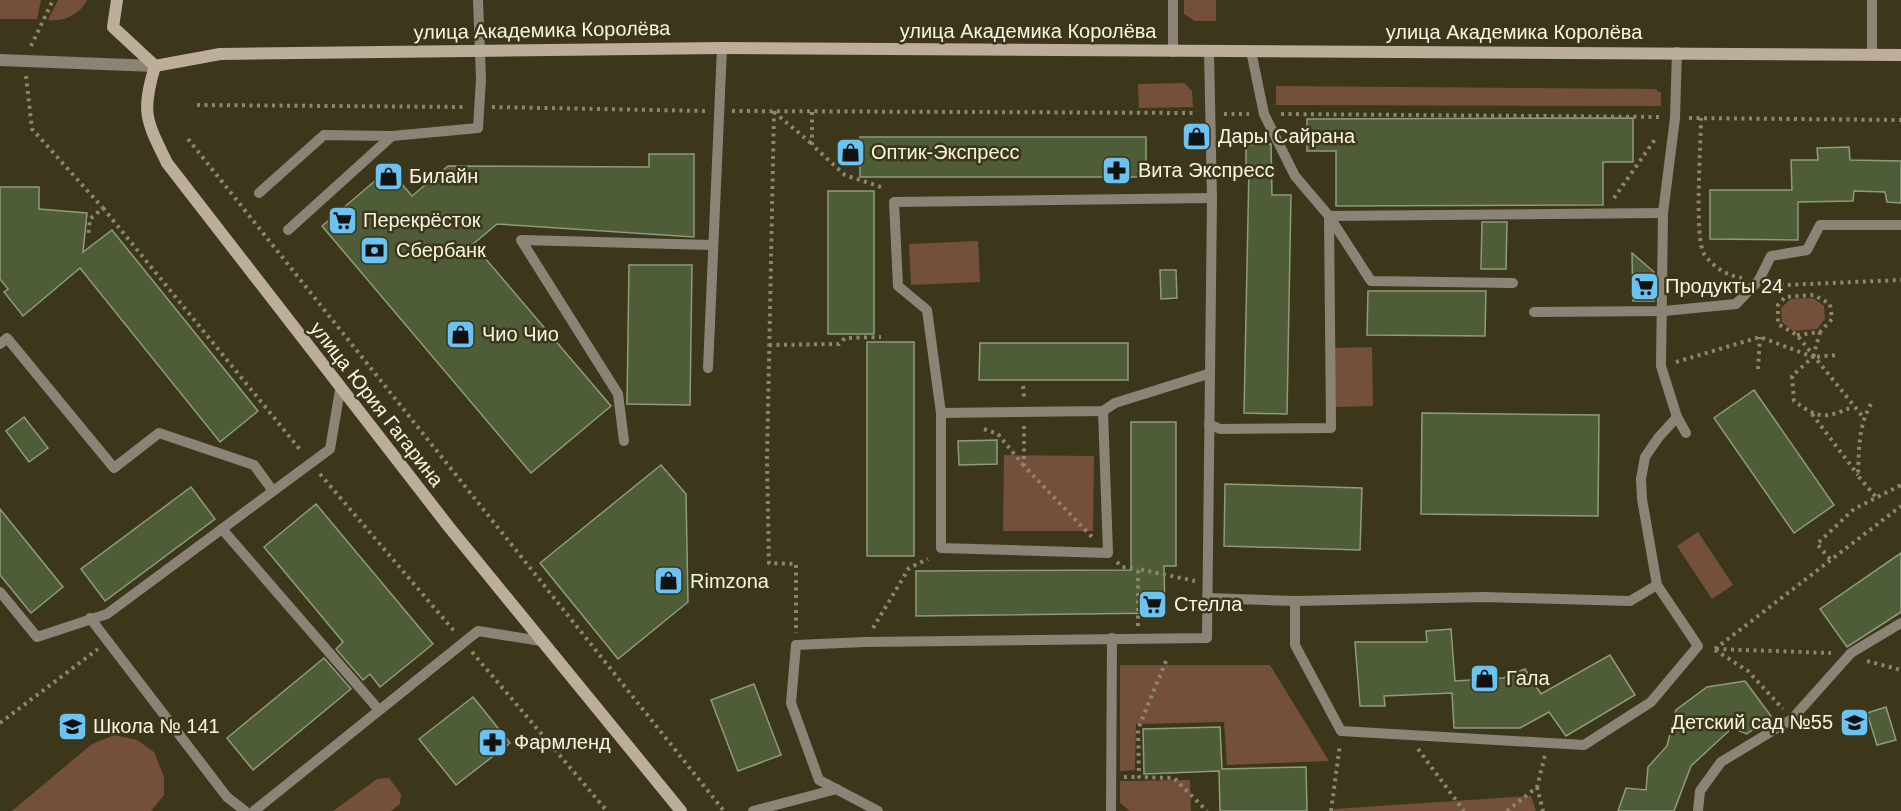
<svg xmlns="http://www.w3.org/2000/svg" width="1901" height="811" font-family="Arial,sans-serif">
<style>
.green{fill:#744f3c}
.building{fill:#4e5d38;stroke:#8e9b7d;stroke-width:1.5}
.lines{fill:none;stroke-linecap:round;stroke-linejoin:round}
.path{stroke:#8b876f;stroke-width:4;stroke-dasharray:3 4.5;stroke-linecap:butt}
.lane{stroke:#8c8377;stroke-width:10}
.street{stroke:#8c8377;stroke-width:12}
.secondary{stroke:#bcae9b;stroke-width:12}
.labels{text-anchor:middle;stroke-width:5;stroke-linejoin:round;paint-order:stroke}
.street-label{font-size:20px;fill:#f8f5e4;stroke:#3c371a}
.poi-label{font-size:20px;fill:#f8f5e4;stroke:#3c371a;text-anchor:start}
</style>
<rect width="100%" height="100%" fill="#3c371a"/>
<g class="green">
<path d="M0 0H41L37 19H0Z"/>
<path d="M58 0H87C80 14 65 22 48 20Z"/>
<path d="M1184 0H1216V21H1195L1184 14Z"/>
<path d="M1184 83 1192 91 1193 107 1139 108 1138 84Z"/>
<path d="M1276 86 1655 89 1661 93V106L1276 105Z"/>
<path d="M978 241 980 282 911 285 909 244Z"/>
<path d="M1813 298 1824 306 1825 319 1817 329 1793 331 1782 322 1781 308 1791 299Z"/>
<path d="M1372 347 1373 406 1334 407 1332 348Z"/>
<path d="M1004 455 1094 456 1093 531H1003Z"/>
<path d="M1698 532 1733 585 1712 599 1677 546Z"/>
<path d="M1120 665H1270L1329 761 1227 765 1224 722 1136 724 1135 770 1120 771Z"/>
<path d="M114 735 137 740 154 752 164 777V795L151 811H12L92 744Z"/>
<path d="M389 778 401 794 400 804 391 811H333L377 779Z"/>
<path d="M1190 780 1191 811H1130L1120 803V781Z"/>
<path d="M1531 796 1536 811H1334V809Z"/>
</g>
<g class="building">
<path d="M1633 118V162H1603V205L1336 206V151H1307V119Z"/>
<rect x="860" y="137" width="286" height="40"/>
<path d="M1246 145 1271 144 1272 195H1291L1287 414 1244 413 1249 168H1246Z"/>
<path d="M1849 147 1850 160 1901 161V203L1887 202 1885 192 1854 191 1853 201 1798 202V240L1710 239V190H1792L1791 160H1818L1817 148Z"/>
<path d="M649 154H694V237L497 224 473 244 611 406 531 473 322 226 389 169 412 196 448 166 649 167Z"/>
<path d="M0 187H39V209L87 213 83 252 112 230 258 411 220 442 80 268 23 316 4 292 8 289 0 279Z"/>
<rect x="828" y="191" width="46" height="143"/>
<path d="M1482 222H1507L1506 269H1481Z"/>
<path d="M1632 253 1654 272V301H1633Z"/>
<path d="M629 265H692L690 405 627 404Z"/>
<path d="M1160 270H1176L1177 298 1161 299Z"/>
<path d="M1368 291H1486L1485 336 1367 335Z"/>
<rect x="867" y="342" width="47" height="214"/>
<path d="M980 343H1128V380H979Z"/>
<path d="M1754 390 1834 505 1794 533 1714 418Z"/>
<path d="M1422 413 1599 415 1598 516 1421 514Z"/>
<path d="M24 417 48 448 29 462 6 431Z"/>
<path d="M1131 422H1176V566H1164L1165 613 916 616V571L1131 570Z"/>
<path d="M997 440V464L959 465 958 441Z"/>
<path d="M661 465 686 494 688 602 618 659 540 563Z"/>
<path d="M1225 484 1362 488 1360 550 1224 546Z"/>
<path d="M191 487 215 519 105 601 81 569Z"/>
<path d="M316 504 433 644 380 687 370 674 363 680 336 649 343 642 264 547Z"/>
<path d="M0 509 63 587 31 613 0 575Z"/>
<path d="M1901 553V612L1847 647 1820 609Z"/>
<path d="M1451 629 1455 681 1503 678 1525 669 1541 694 1610 655 1635 695 1566 736 1549 712 1520 728H1454L1452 693 1384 696 1385 706H1360L1355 642H1427L1426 631Z"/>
<path d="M324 658 351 689 253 770 227 738Z"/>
<path d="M1745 681 1771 716 1747 734 1732 728 1691 766 1674 811H1618L1626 788 1646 790 1648 767 1667 746 1676 710 1707 687Z"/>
<path d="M754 684 781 755 738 771 711 700Z"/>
<path d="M473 697 510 743 456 785 419 739Z"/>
<path d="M1886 707 1896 740 1877 745 1867 713Z"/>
<path d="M1220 727 1222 769 1306 767 1307 811H1220L1219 771 1144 774 1143 729Z"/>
</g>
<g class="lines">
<g class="path">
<path d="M31 46 53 0"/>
<path d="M26 76 32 129 103 208 90 219 88 237"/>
<path d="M197 105 466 107"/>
<path d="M492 107 706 111"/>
<path d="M732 111 1195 113"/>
<path d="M774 111 767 459 769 563 796 564V633"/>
<path d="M774 112 812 144"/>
<path d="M812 112V145L845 175 881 187"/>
<path d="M1224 114H1249"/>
<path d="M1281 114 1660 117"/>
<path d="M1689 118 1901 120"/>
<path d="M1701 118C1701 142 1694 238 1704 254 1714 268 1726 275 1742 278"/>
<path d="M188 139 724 811"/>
<path d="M1614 198 1656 138"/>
<path d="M103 208 302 452"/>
<path d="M1773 283 1785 285 1901 280"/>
<path d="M1820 332 1813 357 1837 355"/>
<path d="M1797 335 1820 332 1832 319 1830 304 1814 295 1785 297 1778 305V324L1797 335 1863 417"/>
<path d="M769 345 839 344 845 338 881 337"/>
<path d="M1676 362 1760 337 1813 357 1792 376 1794 401C1820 420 1824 418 1853 407"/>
<path d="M1758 369 1760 337"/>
<path d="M1023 386 1024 397"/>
<path d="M1871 404C1858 427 1859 450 1858 476L1876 497"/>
<path d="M1812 414 1858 475"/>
<path d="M1024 426V466L1093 538"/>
<path d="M984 429 998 434 1023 465"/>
<path d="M320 474 455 632"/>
<path d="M1830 559 1817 544 1854 509 1901 485"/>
<path d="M1117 562 1122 567 1138 569"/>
<path d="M1138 626V569L1195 581"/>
<path d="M873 628 909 568 928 559"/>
<path d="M1715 649 1901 506"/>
<path d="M1716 649 1831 653"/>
<path d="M1715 650 1748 671 1783 709"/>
<path d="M472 652 607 811"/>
<path d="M1166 661 1138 729 1139 777 1174 778 1207 811"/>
<path d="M1867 661 1901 670"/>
<path d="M0 723 98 649"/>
<path d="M1418 749 1464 811"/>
<path d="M1124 777H1139"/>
<path d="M1537 787 1543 811"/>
<path d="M1331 811 1340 744"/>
<path d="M1507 811 1537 787 1545 755"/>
</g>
<g class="lane">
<path d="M1251 51 1264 114 1295 176 1329 216 1371 281 1513 283"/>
<path d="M1173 52V0"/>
<path d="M1872 55V0"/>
<path d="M259 193 324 135 392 136 478 128 481 79 478 0"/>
<path d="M288 230 392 136"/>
<path d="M1534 312 1664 311 1736 304 1759 280 1771 256 1807 250 1820 225H1901"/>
<path d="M0 344 7 338 114 468 159 433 254 465 273 491"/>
<path d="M708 368 722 48"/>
<path d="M1208 374 1115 403 1103 411 941 413 927 310 898 286 894 202 1212 198"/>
<path d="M941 413V548L1108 553 1103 411"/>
<path d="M1677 417 1686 433"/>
<path d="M1209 424 1220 429 1331 428 1329 216 1663 213"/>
<path d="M624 441 618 394 521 240 712 245"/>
<path d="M222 529 379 710"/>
<path d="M0 592 37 637 107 614 330 449 340 390"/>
<path d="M1207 598 1295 601 1485 597 1630 601 1657 585"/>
<path d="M1295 601V645L1341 731 1584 745 1651 702 1698 646 1657 585 1642 499 1641 479 1645 457 1658 438 1677 417 1661 366 1663 213 1675 118 1677 52"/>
<path d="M90 618 227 797 245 811"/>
<path d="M254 811 478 631 541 641"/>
<path d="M753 811 837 789"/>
<path d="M878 811 819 780 791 703 796 645 865 642 1207 638 1212 198 1209 51"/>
<path d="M1111 811 1112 638"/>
<path d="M1698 811 1700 791 1721 762 1792 719 1851 653 1901 623"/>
</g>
<path class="street" d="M0 60 155 66"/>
<g class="secondary">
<path d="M117 0 113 27 155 66"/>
<path d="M155 66 220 54 722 48 1901 55"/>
<path d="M155 66C141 113 146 120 167 163L449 527 681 811"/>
</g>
</g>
<defs>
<symbol id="shop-square" viewBox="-11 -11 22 22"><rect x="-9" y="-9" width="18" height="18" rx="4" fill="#6ac3f1" stroke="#3c371a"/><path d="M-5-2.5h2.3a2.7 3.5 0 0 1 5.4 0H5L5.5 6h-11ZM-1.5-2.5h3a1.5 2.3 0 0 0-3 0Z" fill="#111"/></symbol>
<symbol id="pharmacy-square" viewBox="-11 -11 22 22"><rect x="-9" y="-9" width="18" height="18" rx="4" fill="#6ac3f1" stroke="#3c371a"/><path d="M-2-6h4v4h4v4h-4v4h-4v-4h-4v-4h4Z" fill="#111"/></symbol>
<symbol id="supermarket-square" viewBox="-11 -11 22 22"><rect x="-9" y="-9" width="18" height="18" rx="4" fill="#6ac3f1" stroke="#3c371a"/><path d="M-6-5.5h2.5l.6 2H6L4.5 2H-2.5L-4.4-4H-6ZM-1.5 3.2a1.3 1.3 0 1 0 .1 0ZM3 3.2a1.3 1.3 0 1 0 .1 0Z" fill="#111"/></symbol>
<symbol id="bank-square" viewBox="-11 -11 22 22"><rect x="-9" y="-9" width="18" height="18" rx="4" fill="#6ac3f1" stroke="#3c371a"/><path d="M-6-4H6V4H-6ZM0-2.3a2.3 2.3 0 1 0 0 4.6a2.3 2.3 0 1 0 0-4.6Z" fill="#111"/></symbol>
<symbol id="school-square" viewBox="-11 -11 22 22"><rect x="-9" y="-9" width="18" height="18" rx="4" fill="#6ac3f1" stroke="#3c371a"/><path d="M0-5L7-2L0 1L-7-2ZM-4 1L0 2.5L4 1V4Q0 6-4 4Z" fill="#111"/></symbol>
</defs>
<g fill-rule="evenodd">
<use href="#shop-square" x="1180" y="120" width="33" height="33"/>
<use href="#shop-square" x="834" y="136" width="33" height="33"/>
<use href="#pharmacy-square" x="1100" y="154" width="33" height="33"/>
<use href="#shop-square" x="372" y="160" width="33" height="33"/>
<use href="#supermarket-square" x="326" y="204" width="33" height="33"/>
<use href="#bank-square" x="358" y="234" width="33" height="33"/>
<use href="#supermarket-square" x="1628" y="270" width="33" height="33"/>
<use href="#shop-square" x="444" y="318" width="33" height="33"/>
<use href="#shop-square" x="652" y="564" width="33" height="33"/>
<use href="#supermarket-square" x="1136" y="588" width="33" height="33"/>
<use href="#shop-square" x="1468" y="662" width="33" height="33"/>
<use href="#school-square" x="1838" y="706" width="33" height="33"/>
<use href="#school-square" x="56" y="710" width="33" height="33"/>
<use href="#pharmacy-square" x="476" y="726" width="33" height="33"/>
</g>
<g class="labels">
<g class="street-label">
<text transform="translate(542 30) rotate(-1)" y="7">улица Академика Королёва</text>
<text x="1028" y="38">улица Академика Королёва</text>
<text x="1514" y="39">улица Академика Королёва</text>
<text transform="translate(377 404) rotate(52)" y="7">улица Юрия Гагарина</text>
</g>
<g class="poi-label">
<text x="1218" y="143">Дары Сайрана</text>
<text x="871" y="159">Оптик-Экспресс</text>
<text x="1138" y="177">Вита Экспресс</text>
<text x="409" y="183">Билайн</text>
<text x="363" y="227">Перекрёсток</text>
<text x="396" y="257">Сбербанк</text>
<text x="1665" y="293">Продукты 24</text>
<text x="482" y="341">Чио Чио</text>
<text x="690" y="588">Rimzona</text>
<text x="1174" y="611">Стелла</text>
<text x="1506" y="685">Гала</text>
<text x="1833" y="729" text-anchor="end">Детский сад №55</text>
<text x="93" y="733">Школа № 141</text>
<text x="514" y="749">Фармленд</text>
</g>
</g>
</svg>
